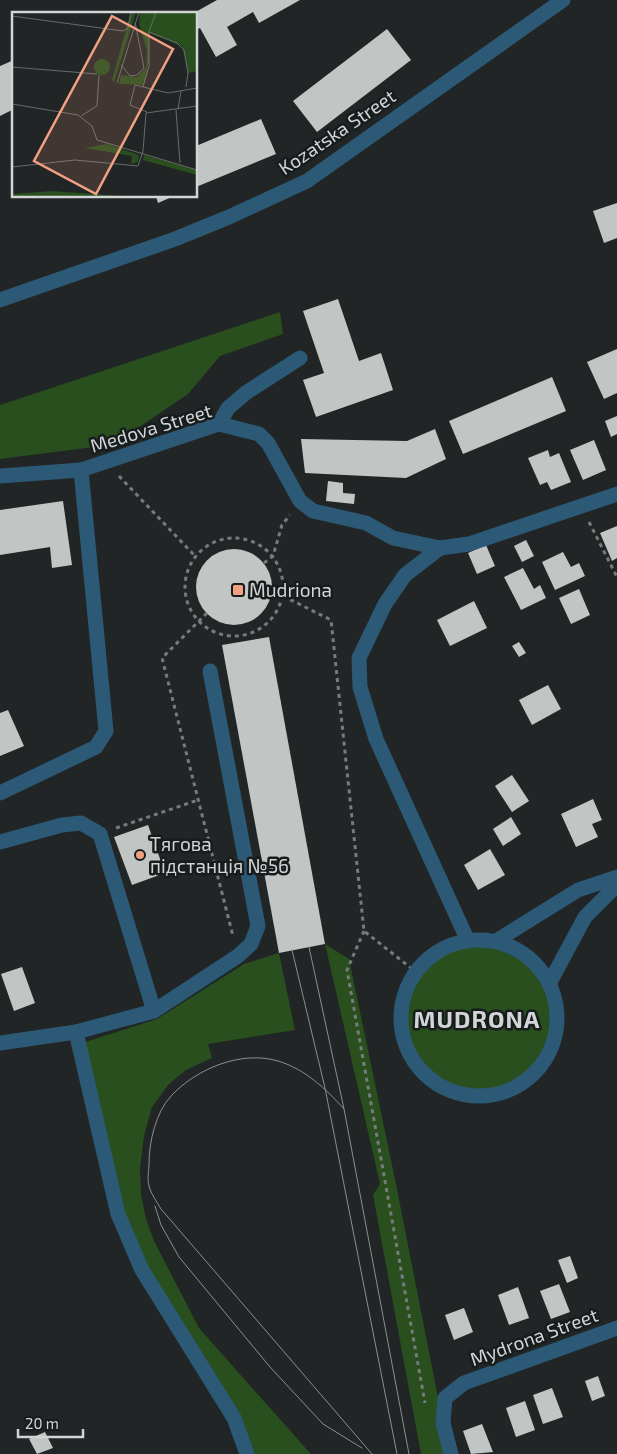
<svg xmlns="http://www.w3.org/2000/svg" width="617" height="1454" font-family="'Exo 2',sans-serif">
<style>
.green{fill:#284f1d}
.building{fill:#c1c6c5}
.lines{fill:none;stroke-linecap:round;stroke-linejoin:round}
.path{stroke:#787b7c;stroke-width:3;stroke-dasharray:4 4;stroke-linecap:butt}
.minor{stroke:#2c5975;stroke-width:15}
.tram{stroke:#8c8e8f;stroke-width:1}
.poi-dot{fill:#f3a082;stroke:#171c1c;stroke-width:2}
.labels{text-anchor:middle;stroke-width:5;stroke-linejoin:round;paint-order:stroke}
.street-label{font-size:19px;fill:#d2d4d5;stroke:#171c1c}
.poi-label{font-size:19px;fill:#d2d4d5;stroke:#171c1c;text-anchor:start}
.district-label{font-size:24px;font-weight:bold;letter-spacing:1px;fill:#d2d4d5;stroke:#171c1c}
.inset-road{fill:none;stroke:#686b6c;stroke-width:1}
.view{fill:#f3a082;fill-opacity:0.15;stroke:#f3a082;stroke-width:2.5}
.inset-edge{fill:none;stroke:#d2d4d5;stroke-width:2.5}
</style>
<rect width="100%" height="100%" fill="#212526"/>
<g class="green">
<path d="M280 312 283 334 220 356 188 394 126 436 94 447 0 459V405Z"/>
<circle cx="479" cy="1018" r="75"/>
<path d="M325 944 349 959 396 1184 443 1423 451 1454H421L373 1195 380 1184Z"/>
<path d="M279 953 295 1030 208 1044 212 1058 186 1070 169 1084 152 1107 144 1136 140 1169 141 1194 146 1219 154 1241 199 1328 311 1454H247L118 1214 79 1044 157 1019 244 964Z"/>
</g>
<g class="building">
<path d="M217 0H300L259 23 253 12 227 27 237 45 216 57 200 28 196 30V14H192Z"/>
<path d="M387 29 411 60 317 132 293 101Z"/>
<path d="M14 60V109L0 116V66Z"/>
<path d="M261 119 276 154 196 187V146Z"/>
<path d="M156 196H174L158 203Z"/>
<path d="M617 203V238L604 243 593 211Z"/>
<path d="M338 299 359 361 381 353 393 390 316 417 303 380 324 373 303 311Z"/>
<path d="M617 349V393L604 399 587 362Z"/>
<path d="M552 377 566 411 463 454 449 421Z"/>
<path d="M617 416V434L611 437 605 421Z"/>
<path d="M435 429 446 459 406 478 305 473 301 439 407 441Z"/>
<path d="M594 440 606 470 583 480 570 450Z"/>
<path d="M548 450 550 457 559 453 571 482 551 490 547 482 540 485 528 458Z"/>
<path d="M328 481 343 483V493L355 494 354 504 326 501Z"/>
<path d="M63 501 72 565 52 568 50 547 0 555V510Z"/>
<path d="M617 526V558L612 561 600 533Z"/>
<path d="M526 540 534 556 522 562 514 546Z"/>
<path d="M486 545 495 566 477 574 468 553Z"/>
<circle cx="234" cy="587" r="38"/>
<path d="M563 552 571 567 579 563 585 576 555 590 542 562Z"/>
<path d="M523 568 534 589 540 585 546 598 521 610 504 577Z"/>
<path d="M579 589 590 615 571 624 559 598Z"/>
<path d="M474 601 487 628 450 646 437 620Z"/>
<path d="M269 637 325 944 279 953 222 645Z"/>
<path d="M519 642 526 653 519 657 512 646Z"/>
<path d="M548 685 561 709 532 725 519 700Z"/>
<path d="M8 710 24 746 0 756V713Z"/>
<path d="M512 775 529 801 512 812 495 786Z"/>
<path d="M593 799 602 820 592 824 598 837 576 847 561 814Z"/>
<path d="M511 817 521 834 503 846 493 829Z"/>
<path d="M148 825 165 873 132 885 114 837Z"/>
<path d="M490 849 505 875 478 890 464 865Z"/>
<path d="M22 967 35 1003 14 1011 1 974Z"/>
<path d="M570 1256 578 1278 567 1283 558 1260Z"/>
<path d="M559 1284 570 1312 551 1319 540 1291Z"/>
<path d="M518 1287 529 1318 509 1325 498 1295Z"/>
<path d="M464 1308 473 1332 454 1340 445 1315Z"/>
<path d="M598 1376 605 1396 592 1401 585 1381Z"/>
<path d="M552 1388 563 1417 543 1424 533 1395Z"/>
<path d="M525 1401 535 1430 516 1437 506 1408Z"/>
<path d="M482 1424 493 1452 471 1454 463 1431Z"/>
<path d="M45 1432 53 1448 37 1454 29 1439Z"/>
</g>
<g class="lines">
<g class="path">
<path d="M119 476 195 556"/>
<path d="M589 522 617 577"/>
<circle cx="234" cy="587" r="49"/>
<path d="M264 563 273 556 282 525 290 515"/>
<path d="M283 596 331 620 364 931 416 972"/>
<path d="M207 613 162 658 233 936"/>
<path d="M116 828 198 800"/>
<path d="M364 931 347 970 425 1403"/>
</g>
<g class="minor">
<path d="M0 300 175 239 229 217 307 181 563 0"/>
<path d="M219 424 228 408 247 392 300 358"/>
<path d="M0 476 81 470 219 424 259 434 268 443 300 501 313 511 366 523 393 538 440 548 469 544 617 494"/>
<path d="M440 548 405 575 385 604 359 658 360 687 376 739 468 941"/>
<path d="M0 793 96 747 106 731 81 470"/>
<path d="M0 842 62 825 81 823 100 834 154 1011"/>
<circle cx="479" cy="1018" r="78"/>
<path d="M496 941 578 890 617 877"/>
<path d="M549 984 585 917 617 885"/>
<path d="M76 1032 118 1214 142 1270 234 1418 247 1454"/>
<path d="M0 1043 76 1032 154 1011 238 956 251 944 258 926 210 671"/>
<path d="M451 1454 443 1423 445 1398 464 1383 617 1328"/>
</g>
<g class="tram">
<path d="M309 947 344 1109 409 1454"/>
<path d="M292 950 325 1088 397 1454"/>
<path d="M344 1109C326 1089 305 1069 278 1061 241 1050 196 1069 171 1096 156 1112 149 1142 149 1163 149 1170 147 1179 149 1186 151 1194 157 1202 161 1209L372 1454"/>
<path d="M155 1206 161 1225 179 1257 270 1367 323 1424 362 1448"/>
</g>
</g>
<g class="poi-dot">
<rect x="232" y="584" width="12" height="12" rx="2.5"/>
<circle cx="140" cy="855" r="5"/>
</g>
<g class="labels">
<g class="street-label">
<text transform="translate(337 132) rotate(-34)" y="7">Kozatska Street</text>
<text transform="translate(151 428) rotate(-17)" y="7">Medova Street</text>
<text transform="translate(534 1337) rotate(-20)" y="7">Mydrona Street</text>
</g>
<g class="poi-label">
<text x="249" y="597">Mudriona</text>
<text x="150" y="851">Тягова<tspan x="150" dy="22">підстанція №56</tspan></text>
</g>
<g class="district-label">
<text x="477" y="1028">MUDRONA</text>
</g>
</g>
<g transform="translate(12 12)">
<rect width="185" height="185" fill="#212526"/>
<path d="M119 0H124L102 70 100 68ZM128 0H185V59L176 61 170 34 137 21V47L132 73 107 72 109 63 125 65 134 55 135 39 127 12ZM82 55a8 8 0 1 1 16 0a8 8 0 1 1-16 0ZM95 132 127 143 126 150 119 152 120 144 73 136ZM132 143 185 158V163L131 148ZM40 179 109 184 115 185H0V182Z" fill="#284f1d"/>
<path class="inset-road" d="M0 4 111 19 116 16 119 0M137 20 165 31 172 38 176 61 174 75M109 53 118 64 125 63 132 56 123 10M0 55 85 62M105 71 127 0M131 75 137 54V20L144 0M0 92 66 103 80 114 85 128 185 158M166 97 169 79M164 98 168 151M135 100 118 93 123 73 156 81 185 76M69 104 85 94 87 63M0 155 63 148 126 154 131 139 134 101 185 94"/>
<path class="view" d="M100 4 161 37 84 182 22 149Z"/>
<rect width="185" height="185" class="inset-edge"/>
</g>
<path d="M18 1429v8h65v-8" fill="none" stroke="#d2d4d5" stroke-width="2.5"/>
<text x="25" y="1429" font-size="15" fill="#d2d4d5" stroke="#171c1c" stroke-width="4" paint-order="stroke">20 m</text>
</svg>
